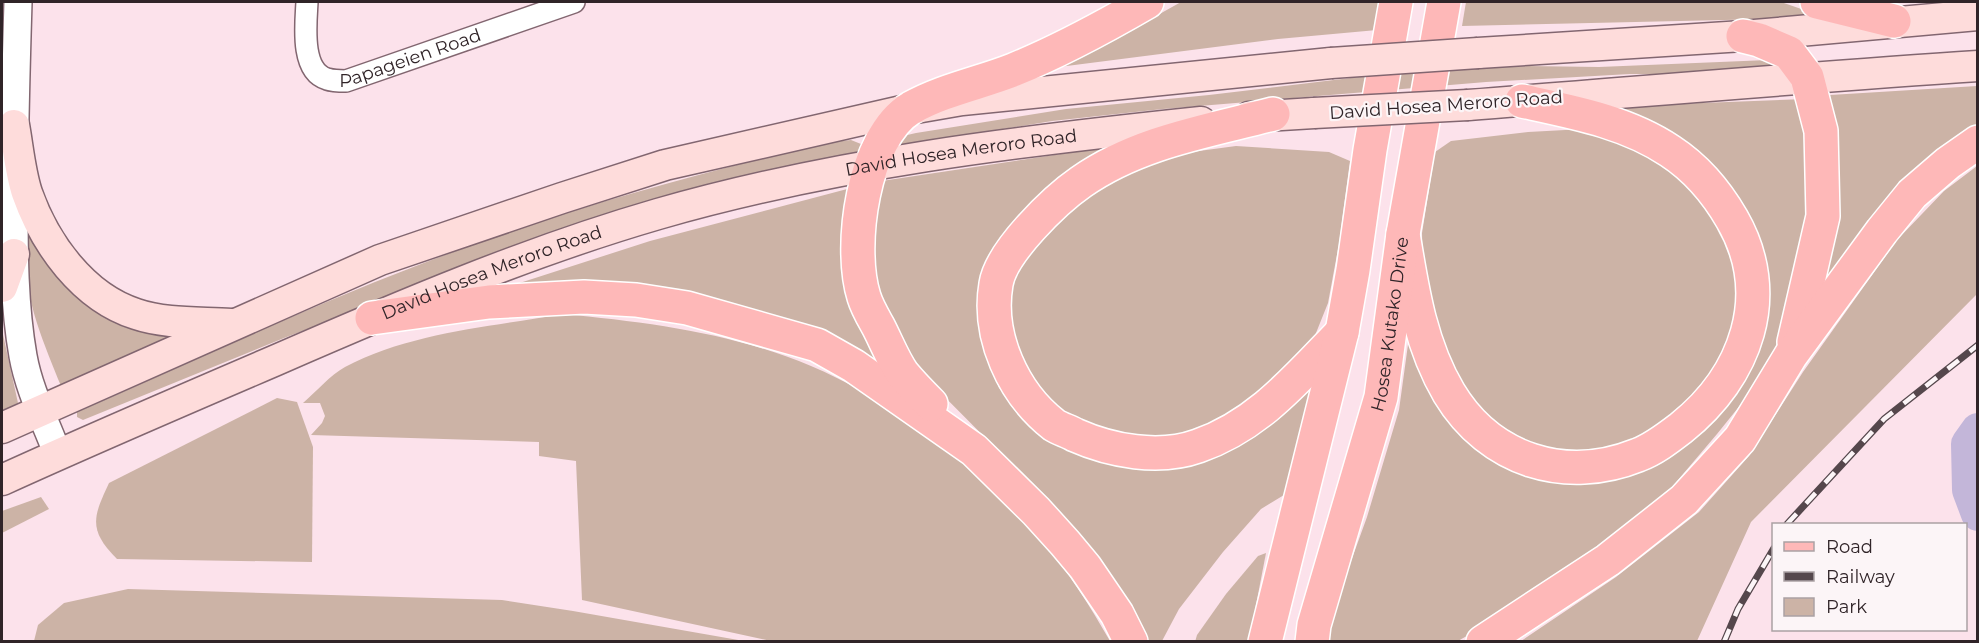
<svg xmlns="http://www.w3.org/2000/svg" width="1979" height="643" font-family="Montserrat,sans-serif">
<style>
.green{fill:#ccb3a6}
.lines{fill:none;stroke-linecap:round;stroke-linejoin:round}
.river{stroke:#c3b6d9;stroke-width:34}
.minor-casing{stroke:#826670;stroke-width:24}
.tertiary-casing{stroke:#826670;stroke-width:30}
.secondary-casing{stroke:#826670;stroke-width:33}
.primary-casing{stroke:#fff;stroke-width:36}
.minor{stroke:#fff;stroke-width:21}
.tertiary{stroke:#fff;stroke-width:27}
.secondary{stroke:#fedcdb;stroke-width:30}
.primary{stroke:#feb8b8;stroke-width:33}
.rail-casing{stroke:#55474c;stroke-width:7}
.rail{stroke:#fcf5f7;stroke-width:4.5;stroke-dasharray:14;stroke-linecap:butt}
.secondary-bridge-casing{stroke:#826670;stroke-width:33;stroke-linecap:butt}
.secondary-bridge{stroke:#fedcdb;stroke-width:30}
.labels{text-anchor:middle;stroke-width:4.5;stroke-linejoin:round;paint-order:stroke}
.street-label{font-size:18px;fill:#302428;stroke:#fcf5f7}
</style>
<rect width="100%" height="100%" fill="#fce2eb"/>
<g class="green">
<path d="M1181 2H1382L1377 30 1278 39 1051 68 1131 30Z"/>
<path d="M1466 2H1781L1810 12 1812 18 1462 26Z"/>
<path d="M1768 60 1791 66 1699 74H1630L1486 82 1163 109 1052 121 900 146 895 145 903 136 916 133 1066 109 1209 95 1408 71 1527 66 1599 67Z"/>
<path d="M1977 86V124L1967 131 1815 304 1834 131 1830 95Z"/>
<path d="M1805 99 1812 203 1792 311 1772 356 1750 393 1717 434 1667 493 1632 529 1503 615 1458 641 1328 642 1338 597 1367 517 1399 410 1410 330 1439 389 1554 475 1709 418 1757 243 1598 107Z"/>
<path d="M1584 129 1623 138 1707 193 1745 282 1732 347 1689 406 1639 441 1564 456 1496 429 1449 369 1423 278 1422 233 1435 152 1451 141 1528 132Z"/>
<path d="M851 140 861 144 856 156 386 299 284 338 83 420 77 417V412C202 357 325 299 453 252 574 206 698 175 823 143Z"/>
<path d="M1133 143 1027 210 985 350 999 388 1031 422 1153 465 1321 374 1284 495 1261 509 1223 552 1179 609 1162 641H1146L1054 507 907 359 873 293 875 182Z"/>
<path d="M1236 146 1329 152 1350 161 1339 244 1328 303 1314 338 1277 386 1205 432 1134 441 1057 411 1011 355 1005 295 1016 264 1063 210 1137 164 1184 153Z"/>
<path d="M1977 166V294L1751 522 1697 641H1521L1616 577 1699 512 1749 456 1803 372 1897 240 1944 191Z"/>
<path d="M851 188 900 385 841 349 501 289 650 241Z"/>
<path d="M29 227C54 290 102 324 169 337L61 386C41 336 16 281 29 227Z"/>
<path d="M563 314C647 322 733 333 811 366 893 400 983 473 1041 540 1068 571 1090 606 1110 641H771L582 600 576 461 539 456V442L311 435 322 423 325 416 320 403H303C316 392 330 375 345 367 412 332 491 327 563 314Z"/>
<path d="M2 330 18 403 2 412Z"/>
<path d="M277 398 297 402 313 447 312 562 117 559C88 530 93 517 109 483Z"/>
<path d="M41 497 49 509 2 533V511Z"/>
<path d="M1266 553 1249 641 1195 642 1197 635 1226 594 1258 556Z"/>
<path d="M128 589 502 600 573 611 744 641H34L38 625 64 603Z"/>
</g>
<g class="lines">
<path class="river" d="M1978 430 1968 444 1969 490 1978 514"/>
<defs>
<g id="minor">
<path id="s1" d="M307 2C306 23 300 71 327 79 333 81 340 81 346 81L574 2"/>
</g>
<path id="tertiary" d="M18 2C16 68 14 135 14 202 14 253 14 305 23 356 29 390 46 423 58 455"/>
<g id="secondary">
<path d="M1478 53 1743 36 1978 15"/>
<path d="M1468 105C1638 92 1808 77 1978 66"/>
<path d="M1249 117 1314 113"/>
<path d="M14 125C18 147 20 172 27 193 45 244 83 297 136 314 165 324 200 322 231 324"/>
<path d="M2 287 14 254"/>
<path d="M2 428 380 260 562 198 665 165 910 109 962 100 1331 63"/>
<path id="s2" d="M2 480C92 439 183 400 274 361 400 306 527 252 658 214 835 163 1019 141 1201 122"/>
</g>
<g id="primary">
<path d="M1817 2 1894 21"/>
<path d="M1743 36 1759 40 1789 53 1807 77 1821 131 1823 216 1794 342"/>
<path d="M1273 114C1208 131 1138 142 1081 182 1055 200 1001 252 996 284 987 336 1013 393 1054 425 1060 429 1068 431 1075 435 1111 451 1159 460 1198 446 1259 425 1298 377 1342 332"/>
<path d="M1403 234C1412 289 1420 344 1449 393 1490 461 1566 484 1638 455 1654 449 1668 438 1681 428 1746 376 1776 295 1732 219 1717 193 1696 168 1670 151 1627 122 1573 112 1522 101"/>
<path d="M372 318 489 302 584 297 636 300 687 308 817 345 854 366 974 450 1036 511 1065 543 1085 567 1117 614 1131 642"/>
<path d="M931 404C922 395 912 385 903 374 893 360 886 341 878 326 873 317 867 307 864 297 848 247 863 137 911 108 943 90 980 83 1013 70 1060 51 1104 27 1147 2"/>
<path d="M1265 642 1342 332 1353 270 1370 150 1396 2"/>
<path id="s3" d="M1312 642 1314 625 1381 397 1403 234 1444 2"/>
<path d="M1483 642 1608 560 1684 500 1740 439 1791 355 1882 231 1912 194 1948 163 1978 142"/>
</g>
</defs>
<use href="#minor" class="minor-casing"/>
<use href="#tertiary" class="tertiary-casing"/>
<use href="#secondary" class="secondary-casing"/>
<use href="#primary" class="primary-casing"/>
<use href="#minor" class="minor"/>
<use href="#tertiary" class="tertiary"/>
<use href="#secondary" class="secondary"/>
<use href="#primary" class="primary"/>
<defs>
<g id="rail">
<path d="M1787 524 1884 419 1978 345"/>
<path d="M1724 642 1738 609 1774 548"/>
</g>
</defs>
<use href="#rail" class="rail-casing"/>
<use href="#rail" class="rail"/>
<defs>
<g id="secondary-bridge">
<path d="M1331 63 1478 53"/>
<path d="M1314 113 1468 105"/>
</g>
</defs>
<use href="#secondary-bridge" class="secondary-bridge-casing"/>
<use href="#secondary-bridge" class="secondary-bridge"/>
</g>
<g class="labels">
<g class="street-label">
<text dy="6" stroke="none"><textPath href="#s1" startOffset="172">Papageien Road</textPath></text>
<text transform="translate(1446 105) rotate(-4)" y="6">David Hosea Meroro Road</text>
<text dy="6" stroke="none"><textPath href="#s2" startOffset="1018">David Hosea Meroro Road</textPath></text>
<text dy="6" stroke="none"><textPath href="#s2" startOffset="532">David Hosea Meroro Road</textPath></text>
<text dy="6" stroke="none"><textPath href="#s3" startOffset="328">Hosea Kutako Drive</textPath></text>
</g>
</g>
<rect width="1979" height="643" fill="none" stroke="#302428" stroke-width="6"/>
<rect x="1772" y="523" width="195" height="108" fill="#fcf5f7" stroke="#aaa1a4" stroke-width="1.5"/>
<rect x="1784" y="542" width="30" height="9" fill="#feb8b8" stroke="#aaa1a4" stroke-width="1.5"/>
<text x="1826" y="553" font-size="18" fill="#302428">Road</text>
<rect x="1784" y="572" width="30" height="9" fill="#55474c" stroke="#aaa1a4" stroke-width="1.5"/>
<text x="1826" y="583" font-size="18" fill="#302428">Railway</text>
<rect x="1784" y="598" width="30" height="18" fill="#ccb3a6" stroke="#aaa1a4" stroke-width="1.5"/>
<text x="1826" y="613" font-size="18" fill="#302428">Park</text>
</svg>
